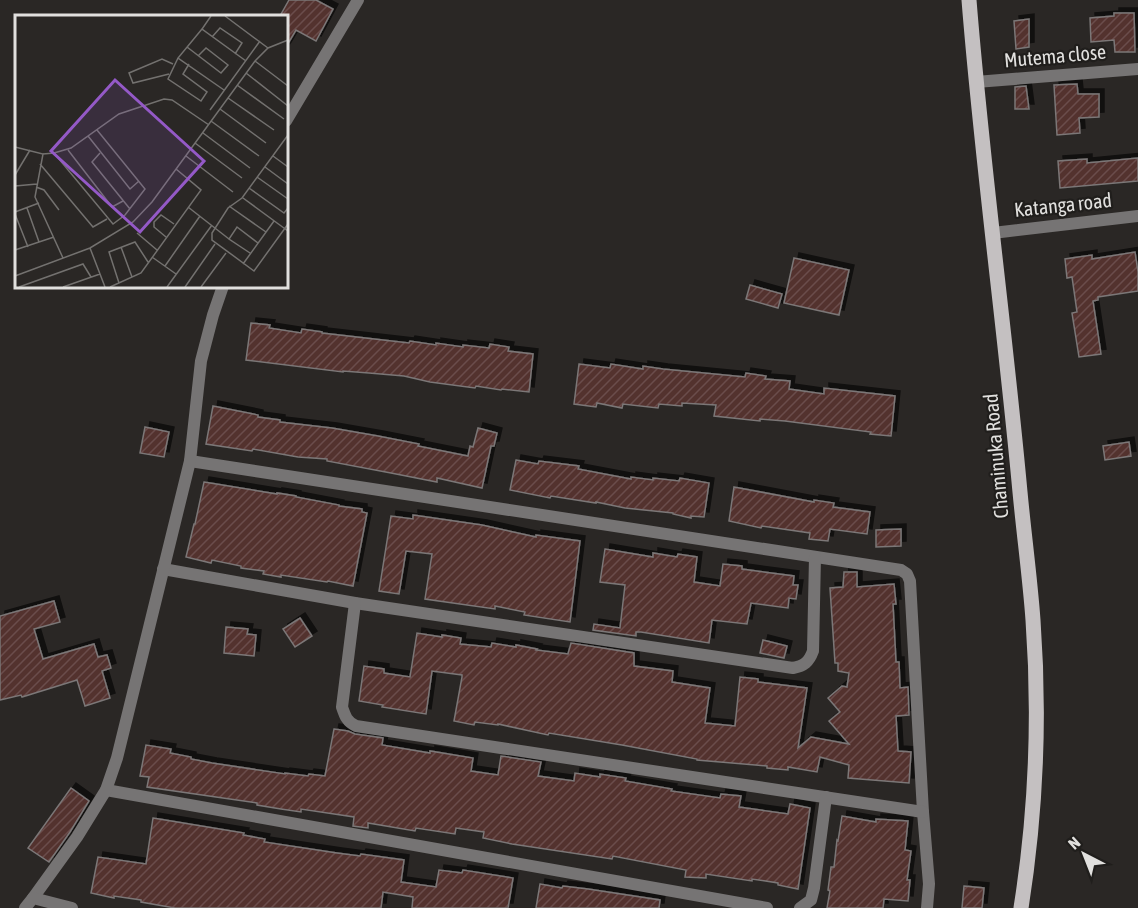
<svg xmlns="http://www.w3.org/2000/svg" width="1138" height="908" font-family="'Asap Condensed',sans-serif">
<style>
.building{fill:url(#building-hatch);stroke:#7b7777;stroke-width:1.5;filter:url(#shadow)}
.lines{fill:none;stroke-linecap:round;stroke-linejoin:round}
.minor{stroke:#767474;stroke-width:12}
.primary{stroke:#c4c0c1;stroke-width:15}
.labels{text-anchor:middle;stroke-width:4.5;stroke-linejoin:round;paint-order:stroke}
.street-label{font-size:20px;fill:#e1e0de;stroke:#201e1c}
.inset-road{fill:none;stroke:#73716f;stroke-width:1.5}
.view{fill:#9459c7;fill-opacity:0.15;stroke:#9459c7;stroke-width:3}
.inset-edge{fill:none;stroke:#e1e0de;stroke-width:3}
</style>
<defs>
<pattern id="building-hatch" width="6" height="6" patternUnits="userSpaceOnUse" patternTransform="scale(1.5)"><rect width="6" height="6" fill="#53302e"/><path d="M-1 1l2-2M0 6l6-6M5 7l2-2" fill="none" stroke="#6b4e4c"/></pattern>
<filter id="shadow"><feDropShadow dx="5" dy="-5" stdDeviation="0" flood-color="#0009"/></filter>
</defs>
<rect width="100%" height="100%" fill="#2a2725"/>
<g class="building">
<path d="M289 0H316L333 9 316 41 296 30 286 47V16H280Z"/>
<path d="M1114 13H1134L1135 52H1115L1114 40 1091 42 1090 18 1114 16Z"/>
<path d="M1029 19V47L1016 49 1014 21Z"/>
<path d="M1077 84 1078 94H1099V117L1079 118 1080 133 1057 135 1054 85Z"/>
<path d="M1026 86 1029 109H1015V87Z"/>
<path d="M1138 158V181L1060 188 1058 161 1087 159V163Z"/>
<path d="M1135 252 1138 272V291L1098 297V300L1093 301 1101 354 1079 357 1072 313 1077 312 1072 277 1067 278 1065 259 1092 255V259Z"/>
<path d="M794 258 849 270 839 315 784 303Z"/>
<path d="M750 285 782 294 778 308 746 299Z"/>
<path d="M251 323 270 325 269 328 301 333 302 329 322 332V333L409 343 410 341 436 345V343L463 347V345L489 348 490 344 509 347 508 351 533 354 529 392 502 389 501 390 476 386 475 388 430 382 404 376 369 373 343 371V372L246 360Z"/>
<path d="M579 364 610 368 611 364 643 369V366L663 369 745 377 746 373 766 376 765 379 790 381 789 389 824 394V388L895 396 891 436 870 434 871 432 785 421 760 419V421L714 416 716 405 682 403V406L659 404 658 408 623 404 622 408 597 403 596 407 574 404Z"/>
<path d="M213 406 258 415V417L280 420V422L332 428 378 436 419 444 418 446 468 456 470 446 473 447 478 428 497 433 494 446H491L482 488 437 478V482L391 473 327 461V459L298 457 253 449 252 451 206 444Z"/>
<path d="M145 427 169 432 164 457 140 453Z"/>
<path d="M1129 442 1131 456 1105 460 1103 446Z"/>
<path d="M516 460 538 464 539 461 579 466 578 469 631 479V477L653 480V478L679 481 680 478 709 483 704 517 691 516V518L673 514V513L625 508 596 502V503L551 496 550 498 510 490Z"/>
<path d="M204 482 277 494V493L296 496V497L339 505V506L362 509V512L367 513 353 586 328 581 327 582 281 575V577L263 574 264 571 241 568V566L212 560 211 563 186 557 194 524H195Z"/>
<path d="M734 487 814 502V500L834 503 833 507 870 512 867 534 830 529 828 541 809 539 810 533 762 526 761 528 729 521Z"/>
<path d="M413 515 482 525 536 537V535L580 541 570 622 524 615 525 612 495 606V609L425 599 432 554 406 551 399 594 379 591 391 516 413 519Z"/>
<path d="M901 529V546L876 547V530Z"/>
<path d="M605 549 653 557V553L677 557 678 554 697 557 694 582 720 586 723 564 742 566V569L794 576 793 585H798L796 599 789 598 788 608 751 603 747 624 712 620 709 643 641 632H636V636L593 630 594 624 620 628 625 585 600 582Z"/>
<path d="M844 572H857V587L894 584 896 604H893L896 662H899L900 688 908 687 909 715 896 716 898 751 911 752 909 783 848 778 849 765 820 757 817 772 788 767V770L767 768V766L697 760V759L622 745 549 733 548 735 498 724V725L475 722 474 725 454 721 462 677V675L432 671 426 714 382 707 383 705 359 701 364 666 384 669V673L410 677 417 633 442 637V635L461 638 460 644 491 647 492 643 516 647V645L537 649 536 650 568 654 571 643 634 653V666L673 671 672 682 710 688 705 723 735 726 740 677 758 679V682L807 688 798 748 811 737 849 744 829 721 840 712 828 698 842 686 847 687 849 673 838 671V663H835L830 588 843 587Z"/>
<path d="M54 601 60 622 34 629 43 659 94 644 98 657 107 655 111 668 102 671 110 698 85 706 77 680 22 697 21 695 0 700V616Z"/>
<path d="M300 618 312 636 295 647 283 629Z"/>
<path d="M226 627 248 629 247 634 256 635 254 656 224 653Z"/>
<path d="M763 640 787 646 784 658 760 653Z"/>
<path d="M334 729 348 731 355 734 383 738 382 745 430 753V751L473 758 471 771 498 775 501 756 541 762 538 776 574 781 575 773 600 777V774L626 778 625 781 672 789 671 791 720 798 721 794 741 796 739 807 788 814 790 804 810 808 798 889 778 885V883L752 879V881L706 874V878L685 877 686 870 613 856 612 859 512 844 483 838 484 832 456 828 455 834 416 828 415 831 368 823V828L353 826 354 817 301 809V812L281 809 257 805V803L147 787 149 777 140 776 146 745 171 749 170 753 191 757V759L212 763 285 774V773L308 776 309 774 325 776Z"/>
<path d="M71 788 89 801 70 832 49 862 28 848Z"/>
<path d="M842 816 876 822V819L908 821 905 850 911 851 907 880H910L908 901 884 899 883 908H827L830 891 828 890 831 867H834L837 840 838 841Z"/>
<path d="M153 818 244 833 243 835 265 839 264 842 337 853 360 856 361 854 404 860 401 882 436 887 439 870 462 873 463 870 513 878 508 908H412L413 897 383 892 381 908H175L141 902V900L114 896V898L91 893 98 857 146 864Z"/>
<path d="M540 884 562 888 563 886 588 889 660 900 659 908H536Z"/>
<path d="M964 886 984 888 982 908H962Z"/>
</g>
<g class="lines">
<g class="minor">
<path d="M976 82 1138 69"/>
<path d="M286 121 358 0"/>
<path d="M993 233 1138 216"/>
<path d="M190 461 901 570 907 574 910 581 923 812 929 884 927 908"/>
<path d="M163 569 355 603 793 668C804 666 809 662 813 651L815 557"/>
<path d="M355 603 342 707C345 716 347 722 356 726L923 812"/>
<path d="M106 790 767 908"/>
<path d="M33 898 77 837 106 790 117 758 190 461 201 361 213 315 223 286"/>
<path d="M25 908 33 898 72 908"/>
<path d="M800 908 811 900 814 888 826 797"/>
</g>
<path class="primary" d="M969 0C982 164 1005 328 1020 492 1024 535 1030 578 1033 620 1040 716 1036 813 1021 908"/>
</g>
<g class="labels">
<g class="street-label">
<text transform="translate(1055 56) rotate(-5)" y="7">Mutema close</text>
<text transform="translate(1063 205) rotate(-6)" y="7">Katanga road</text>
<text transform="translate(996 456) rotate(-95)" y="7">Chaminuka Road</text>
</g>
</g>
<g transform="translate(15 15)">
<rect width="273" height="273" fill="#2a2725"/>
<path class="inset-road" d="M196 1 187 14 231 46M210 1 253 33M187 14 163 43 209 75M197 22 205 13 227 28 220 39M172 32 206 58 213 50 191 33 183 41M163 43 153 64 186 86 192 77 168 59 174 49M240 46 273 71M231 58 273 91M154 59 118 68 114 58 147 44 158 49M222 70 269 104M213 83 259 115M205 94 251 128M195 95 245 26M196 106 244 141M188 118 235 153M273 120 227 183 213 193 197 218V225L239 256 273 209M73 121 115 174 124 166M180 128 227 163M0 132 28 139 20 182 48 243M53 135 97 192 108 186M39 138 56 133 104 99 149 84 157 85 194 110M85 138 77 147 115 194M28 139 39 138 98 209 110 200 130 174 82 115M171 141 218 177M258 141 273 152M25 149 78 212 92 204M250 152 273 169M0 160 15 135M242 162 273 184M0 171 22 169M21 172 29 175 44 195M234 173 269 198 273 193M228 183 273 216M214 191 251 217M173 192 214 224M12 193 24 227M0 197 24 188M0 199 13 232M122 218 142 235M151 222 139 212V207L146 200 159 209M106 232 117 262M75 233 90 272M0 235 39 222M235 238 214 224 222 212 243 228M137 242 161 259M228 249 259 206M150 251 185 201M0 261 75 233 118 207 137 187 240 46 253 33 273 25M104 268 94 237 120 227 133 247M4 272 68 249 76 262M48 272 85 259M95 272 126 258 186 175 161 154M152 272 197 210M170 272 200 229M186 272 211 238"/>
<path class="view" d="M100 65 189 146 125 217 36 136Z"/>
<rect width="273" height="273" class="inset-edge"/>
</g>
<g transform="translate(1084 854) rotate(318)" stroke="#201e1c" stroke-width="4.5" paint-order="stroke">
<path d="M0-4.5L10 22L0 15L-10 22Z" fill="#e1e0de"/>
<text y="-9" font-size="16" font-weight="bold" text-anchor="middle" fill="#e1e0de">N</text>
</g>
</svg>
